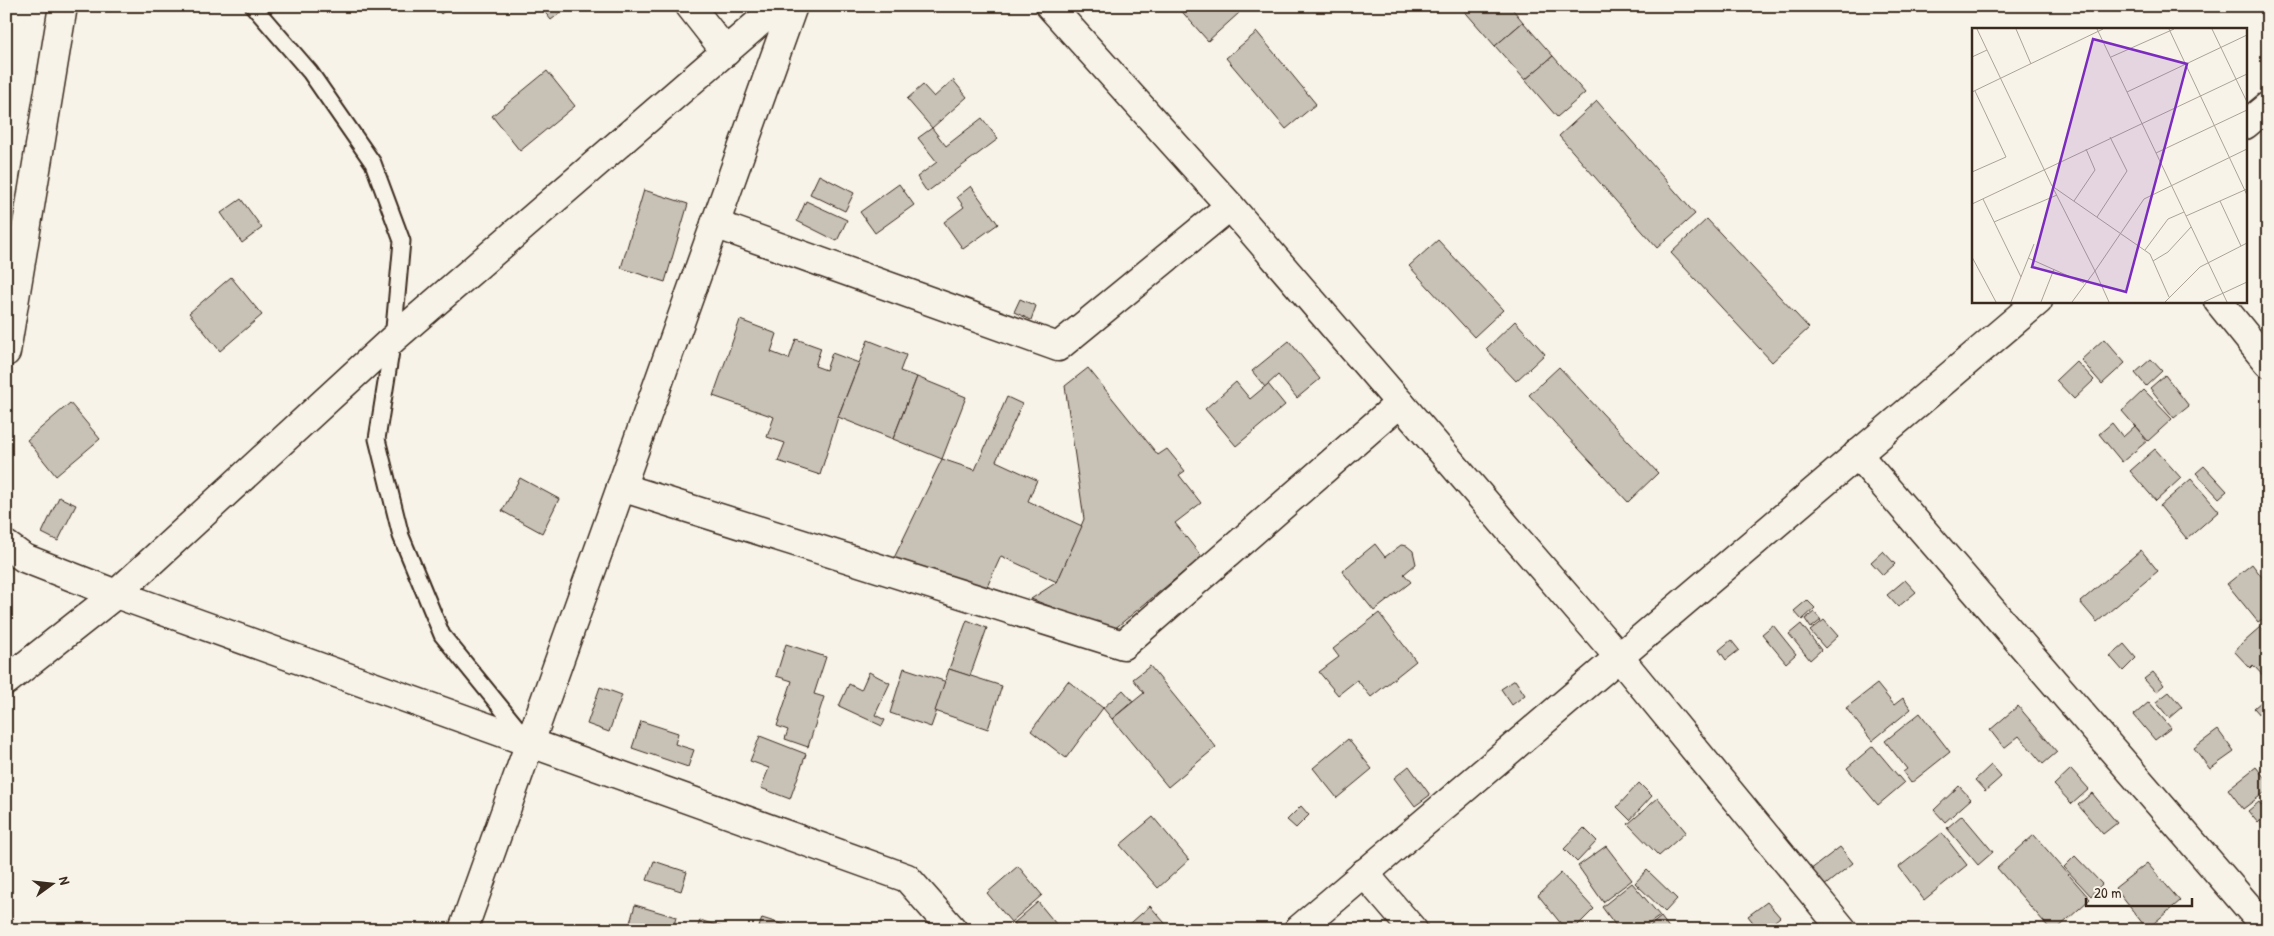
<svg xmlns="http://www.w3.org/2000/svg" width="2274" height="936" font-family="'Patrick Hand',sans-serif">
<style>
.building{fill:#c8c1b6;stroke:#3b2a1e}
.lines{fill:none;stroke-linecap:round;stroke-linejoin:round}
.lane-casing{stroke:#3b2a1e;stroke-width:19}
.street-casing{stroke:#3b2a1e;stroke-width:31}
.secondary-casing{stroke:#3b2a1e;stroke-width:31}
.lane{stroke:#f7f3e8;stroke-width:15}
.street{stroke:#f7f3e8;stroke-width:28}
.secondary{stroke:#f7f3e8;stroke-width:28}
.inset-road{fill:none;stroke:#aca397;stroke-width:1}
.view{fill:#7b2cbf;fill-opacity:0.15;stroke:#7b2cbf;stroke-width:2.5}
.inset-edge{fill:none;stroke:#3b2a1e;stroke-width:2.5}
</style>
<rect width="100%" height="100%" fill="#f7f3e8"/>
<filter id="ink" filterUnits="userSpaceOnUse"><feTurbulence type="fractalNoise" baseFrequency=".02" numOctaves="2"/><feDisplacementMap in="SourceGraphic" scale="10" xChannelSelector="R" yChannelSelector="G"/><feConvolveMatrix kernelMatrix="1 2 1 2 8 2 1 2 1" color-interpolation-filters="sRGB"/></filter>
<g filter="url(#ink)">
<g class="building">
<path d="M435 6H450L441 14Z"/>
<path d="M540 6H569L551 20Z"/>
<path d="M1177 6H1233L1239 13 1208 41Z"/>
<path d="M1460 6H1510L1523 22 1495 46Z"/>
<path d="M1523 22 1553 56 1525 80 1495 46Z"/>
<path d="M1257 32 1316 104 1286 129 1226 58Z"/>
<path d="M1553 56 1585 93 1557 117 1525 80Z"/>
<path d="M547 71 575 106 520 151 492 116Z"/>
<path d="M953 80 967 97 932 128 907 99 923 85 934 97Z"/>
<path d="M1597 101 1695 214 1657 248 1559 136Z"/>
<path d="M982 118 998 139 927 192 917 177 937 162 918 138 932 128 946 146Z"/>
<path d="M819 175 854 193 845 211 810 194Z"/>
<path d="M899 184 914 205 875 233 860 212Z"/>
<path d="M971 186 998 224 963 249 944 222 964 207 957 197Z"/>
<path d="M644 190 688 204 665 282 621 268Z"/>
<path d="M241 199 262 228 242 243 221 213Z"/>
<path d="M806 201 847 220 837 241 797 221Z"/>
<path d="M1707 219 1809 328 1772 362 1671 253Z"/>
<path d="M1438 240 1503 310 1474 337 1409 266Z"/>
<path d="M231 277 262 315 220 351 189 313Z"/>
<path d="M1020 299 1036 306 1031 320 1014 312Z"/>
<path d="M740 320 777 334 771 352 789 359 796 339 821 348 815 366 826 370 832 353 859 363 838 417 820 475 778 461 785 443 767 437 774 417 713 396Z"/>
<path d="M1515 321 1545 354 1516 381 1486 349Z"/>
<path d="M2104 339 2125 363 2102 384 2081 360Z"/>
<path d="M868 340 906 355 900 371 917 377 893 439 838 417Z"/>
<path d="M1289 341 1320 379 1297 398 1278 375 1265 387 1252 371Z"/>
<path d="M2151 359 2162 371 2146 386 2135 373Z"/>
<path d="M2076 361 2094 380 2074 399 2056 380Z"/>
<path d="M1559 367 1658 473 1628 502 1529 395Z"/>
<path d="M1088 368 1158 455 1167 449 1185 471 1179 475 1201 503 1175 523 1202 557 1113 630 1031 599 1057 582 1084 519 1065 386Z"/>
<path d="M2165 375 2189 406 2174 418 2150 388Z"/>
<path d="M917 377 966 397 942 459 893 439Z"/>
<path d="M1236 382 1250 399 1268 384 1285 405 1236 446 1205 409Z"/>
<path d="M2144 390 2172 419 2148 441 2122 411Z"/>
<path d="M1007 397 1022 404 996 461 1037 480 1028 501 1082 526 1057 582 1001 556 981 600 893 560 942 459 975 470Z"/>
<path d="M70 403 100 439 56 476 27 440Z"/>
<path d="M2112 423 2123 437 2135 426 2147 441 2122 462 2099 434Z"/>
<path d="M2155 449 2181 478 2156 501 2130 471Z"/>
<path d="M2204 466 2227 491 2219 498 2196 473Z"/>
<path d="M520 478 559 499 542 533 502 511Z"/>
<path d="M2191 479 2219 511 2187 539 2160 506Z"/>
<path d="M59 497 76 505 58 541 42 533Z"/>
<path d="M1375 544 1385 557 1401 545 1407 546 1413 551 1416 564 1404 574 1411 582 1374 611 1342 571Z"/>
<path d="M2141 550 2158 571 2097 622 2080 602Z"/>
<path d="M1883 551 1895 564 1883 575 1871 562Z"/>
<path d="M2252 564 2268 585V615L2258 622 2227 584Z"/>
<path d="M1905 580 1916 592 1898 607 1887 595Z"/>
<path d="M1807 600 1815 608 1802 620 1794 611Z"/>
<path d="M1814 612 1821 620 1811 628 1805 619Z"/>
<path d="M1379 613 1416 661 1371 697 1357 680 1338 695 1319 672 1339 657 1333 649Z"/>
<path d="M967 620 987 628 970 676 949 669Z"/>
<path d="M1824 620 1838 636 1825 648 1810 631Z"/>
<path d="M1801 624 1821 650 1810 660 1789 634Z"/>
<path d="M1773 625 1796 654 1786 663 1762 634Z"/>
<path d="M2261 627 2268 635V681L2253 665 2250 668 2234 651Z"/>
<path d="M1731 640 1739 650 1726 660 1719 650Z"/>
<path d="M786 644 826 657 814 694 824 697 808 747 785 739 788 730 777 726 792 681 776 676Z"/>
<path d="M2124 644 2136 658 2123 671 2110 656Z"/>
<path d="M1150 666 1216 747 1168 787 1112 719 1144 693 1133 679Z"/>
<path d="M904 668 947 682 931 727 890 713Z"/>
<path d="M949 669 1002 686 988 729 935 711Z"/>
<path d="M869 672 890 683 875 715 885 720 882 726 839 706 849 684 861 690Z"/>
<path d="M2153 672 2164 685 2156 692 2144 679Z"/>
<path d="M1515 680 1525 695 1512 705 1501 689Z"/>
<path d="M1068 681 1103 708 1066 758 1031 731Z"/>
<path d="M1877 684 1894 705 1903 698 1911 709 1872 741 1846 708Z"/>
<path d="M600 687 622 695 609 732 587 724Z"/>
<path d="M1123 690 1133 701 1112 719 1103 708Z"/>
<path d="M2169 692 2182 707 2169 718 2156 702Z"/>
<path d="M2268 696V724L2254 708Z"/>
<path d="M2149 702 2171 728 2155 740 2134 715Z"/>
<path d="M2018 706 2057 752 2043 764 2019 736 2004 748 1990 730Z"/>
<path d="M1920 713 1950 752 1911 783 1903 772 1907 769 1885 741Z"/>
<path d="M641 721 678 733 675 744 694 750 688 767 632 748Z"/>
<path d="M2218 730 2234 752 2210 769 2194 748Z"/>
<path d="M760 736 806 754 790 799 761 788 769 768 750 761Z"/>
<path d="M1348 739 1372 769 1337 798 1313 768Z"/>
<path d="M1873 746 1904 783 1878 805 1847 768Z"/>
<path d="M1991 765 2001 777 1985 791 1975 780Z"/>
<path d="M1409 766 1430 795 1415 806 1394 778Z"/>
<path d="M2256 767 2268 782V790L2243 809 2228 789Z"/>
<path d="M2071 769 2089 789 2072 804 2054 785Z"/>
<path d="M1639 783 1652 796 1630 820 1617 807Z"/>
<path d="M1959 786 1971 799 1945 822 1934 810Z"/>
<path d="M2092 793 2117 823 2103 834 2078 805Z"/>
<path d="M1658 798 1686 832 1659 856 1628 824Z"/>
<path d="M2259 802 2268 814 2258 823 2248 811Z"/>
<path d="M1301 806 1309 815 1296 828 1287 820Z"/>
<path d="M1962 815 1993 852 1978 865 1947 828Z"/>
<path d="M1153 817 1189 860 1158 888 1120 845Z"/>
<path d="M1584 828 1597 841 1577 862 1564 849Z"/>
<path d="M1942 833 1967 865 1924 900 1899 867Z"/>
<path d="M2034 835 2090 899 2056 930H2051L1997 868Z"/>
<path d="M1606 846 1632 880 1603 902 1578 866Z"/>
<path d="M1840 847 1853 863 1823 887 1810 870Z"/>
<path d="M2075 856 2102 884 2091 896 2064 867Z"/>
<path d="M654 861 687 872 681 891 647 880Z"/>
<path d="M2147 863 2180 901 2147 929 2115 888Z"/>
<path d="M1018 866 1042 895 1011 922 987 893Z"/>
<path d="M1647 870 1677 899 1665 912 1635 883Z"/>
<path d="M1561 873 1594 909 1573 930H1566L1538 895Z"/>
<path d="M1632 883 1660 916 1640 930H1619L1602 907Z"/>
<path d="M1038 902 1061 930H1019L1014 923Z"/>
<path d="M1767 902 1780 917 1764 930H1759L1748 916Z"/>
<path d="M635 905 676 917 673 930H628Z"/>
<path d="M1150 906 1171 930H1123Z"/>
<path d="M1661 917 1670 929 1669 930H1645Z"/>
<path d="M762 918 797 929V930H758Z"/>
<path d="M700 920 730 930H697Z"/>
<path d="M1219 923 1224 930H1210Z"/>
</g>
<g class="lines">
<defs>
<path id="lane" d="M253 6 310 72 373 163 402 241 393 339 377 439 401 536 442 635 524 736"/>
<g id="street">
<path d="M690 6 726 52"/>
<path d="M1050 6 1230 206 1618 656 1843 930"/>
<path d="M715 224 1058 347 1230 206"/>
<path d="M2218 301 2268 363"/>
<path d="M6 352 63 6"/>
<path d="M1857 454 2268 930"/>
<path d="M621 487 1123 645 1400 403"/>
<path d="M6 545 24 558 116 594 393 339 778 6"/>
<path d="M6 681 116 594 907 878 953 930"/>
<path d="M1364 873 1413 930"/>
<path d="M463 930 793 6"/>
</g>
<g id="secondary">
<path d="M2245 125 2268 106"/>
<path d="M1298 930 2038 301"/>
</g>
</defs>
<use href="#lane" class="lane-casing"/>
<use href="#street" class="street-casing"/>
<use href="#secondary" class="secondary-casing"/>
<use href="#lane" class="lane"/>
<use href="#street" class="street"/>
<use href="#secondary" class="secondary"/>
</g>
</g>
<g transform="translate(1972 28)">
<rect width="275" height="275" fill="#f7f3e8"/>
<path class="inset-road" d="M5 1 80 158 178 226 197 269M44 1 59 36M125 1 255 274M197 1 275 167M240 1 275 74M0 29 15 22M139 29 202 1M0 64 131 1M155 64 275 7M184 125 275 82M0 144 34 129 3 63M81 160 123 243 100 274M11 171 49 249M102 173 123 142 114 121M248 173 269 218M0 176 275 46M214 188 275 161M125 189 155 143 138 109M22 194 85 167M173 222 196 191 212 184M0 229 24 274M56 230 112 255M181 233 196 224 219 199M39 274 62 216M69 274 82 241M137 274 123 243 172 171 275 121M193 274 228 239 275 215M232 274 275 254"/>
<path class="view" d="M121 11 215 36 154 264 60 239Z"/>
<rect width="275" height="275" class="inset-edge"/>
</g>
<rect width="2274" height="936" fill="none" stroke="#f7f3e8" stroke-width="25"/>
<rect x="12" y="12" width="2249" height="911" fill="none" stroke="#3b2a1e" stroke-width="2" filter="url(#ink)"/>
<g transform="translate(52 884) rotate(75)" stroke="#f7f3e8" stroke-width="4" paint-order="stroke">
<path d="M0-4L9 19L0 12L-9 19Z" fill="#3b2a1e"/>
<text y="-8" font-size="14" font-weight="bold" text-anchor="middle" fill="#3b2a1e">N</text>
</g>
<path d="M2086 898v8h106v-8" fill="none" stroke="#3b2a1e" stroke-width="2.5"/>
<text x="2094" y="898" font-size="15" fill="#3b2a1e" stroke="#f7f3e8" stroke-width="4" paint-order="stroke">20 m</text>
</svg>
